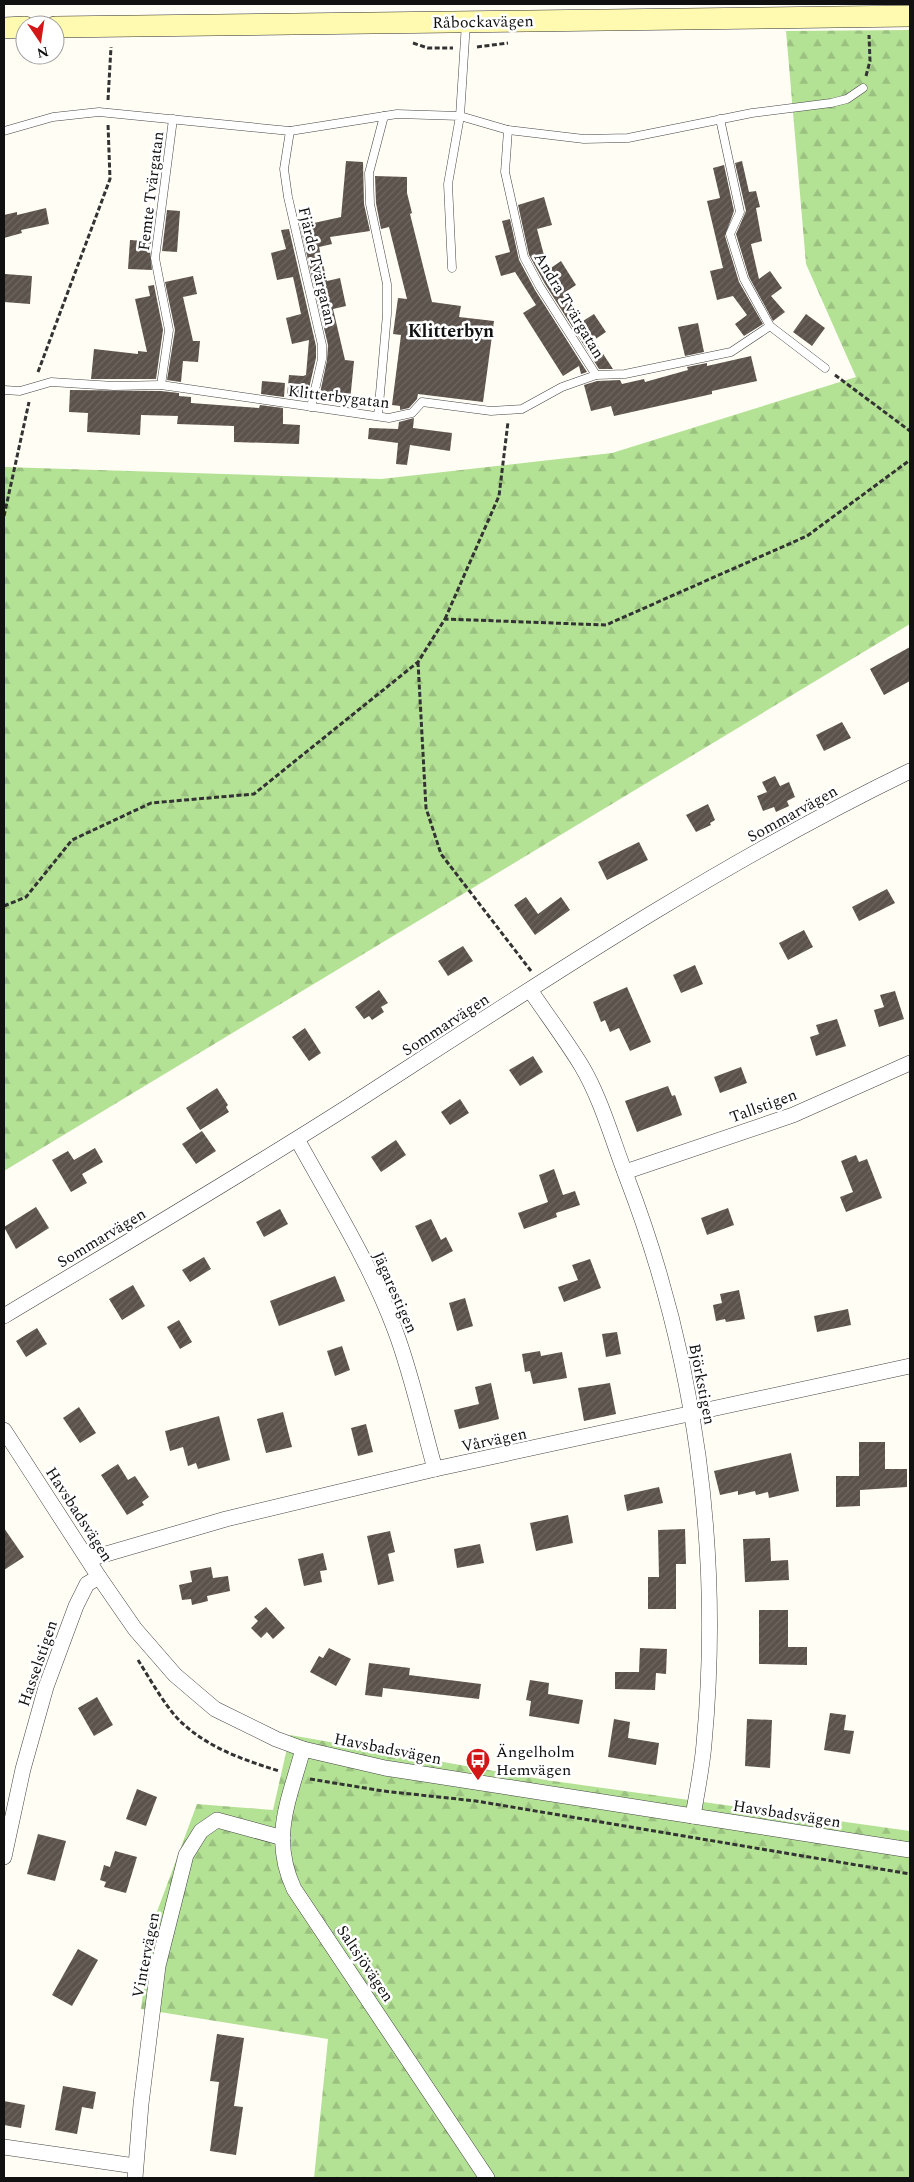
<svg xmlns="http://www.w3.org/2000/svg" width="914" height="2182" font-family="Spectral,serif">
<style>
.forest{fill:url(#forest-firs)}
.building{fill:url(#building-hatch)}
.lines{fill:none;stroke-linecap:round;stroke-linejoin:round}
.lane-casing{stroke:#444;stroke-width:9}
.street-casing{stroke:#444;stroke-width:16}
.secondary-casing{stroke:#333;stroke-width:22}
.path{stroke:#333;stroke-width:3;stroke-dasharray:5 2.5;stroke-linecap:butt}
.lane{stroke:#fff;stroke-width:8}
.street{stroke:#fff;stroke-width:15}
.secondary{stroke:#fffaaf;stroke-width:21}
.labels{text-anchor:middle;stroke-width:5;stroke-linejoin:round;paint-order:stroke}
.street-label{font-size:16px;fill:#111;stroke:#fff}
.poi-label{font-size:16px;fill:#111;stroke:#fff;text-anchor:start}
.neighbourhood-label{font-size:18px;font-weight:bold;fill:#111;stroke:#fff}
</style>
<defs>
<pattern id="forest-firs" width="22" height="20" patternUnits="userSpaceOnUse" patternTransform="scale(1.25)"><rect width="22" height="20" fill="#b4e295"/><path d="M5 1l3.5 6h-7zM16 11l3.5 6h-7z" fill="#9ac17f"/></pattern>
<pattern id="building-hatch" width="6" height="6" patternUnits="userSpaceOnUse" patternTransform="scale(1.25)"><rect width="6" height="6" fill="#5b524b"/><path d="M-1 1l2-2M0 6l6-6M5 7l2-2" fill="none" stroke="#6e6661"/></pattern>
</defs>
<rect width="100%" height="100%" fill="#fffdf4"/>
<g class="forest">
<path d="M910 30V624L4 1171V467L381 479 612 453 856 377 806 264 786 31Z"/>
<path d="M290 1735 546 1780 910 1831V2178H314L328 2039 141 2009 152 1925 197 1804 273 1810Z"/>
</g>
<g class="building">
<path d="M346 161 363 162 364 204 370 231 330 237 332 244 319 247 327 281 340 278 346 306 333 309 345 360 354 361 350 401 319 398 327 360 328 345 300 226 341 217Z"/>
<path d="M742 161 749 192 756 191 760 207 756 208 762 241 751 244 759 279 770 271 782 288 771 296 785 312 773 321 749 277 736 234 746 211 735 163Z"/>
<path d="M724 165 734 211 725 236 739 282 763 324 744 336 735 324 747 315 733 296 717 300 710 271 723 268 707 201 720 198 713 168Z"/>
<path d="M375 176 407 177V193L412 213 410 214 432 302 461 306 459 317 494 321 483 402 418 394 417 399 409 408 400 410V406L392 405 401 335 393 334 398 298 407 299 389 227 381 229 376 203Z"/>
<path d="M544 197 552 225 537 229 548 270 561 261 576 285 564 293 583 321 594 314 606 332 594 340 613 369H599L545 284 529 255 518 205Z"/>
<path d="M46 208 49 224 21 230 22 233 4 238V215L17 212V215Z"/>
<path d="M147 209H156L150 250 152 270 128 269 130 240 145 241Z"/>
<path d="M167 210 180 211 177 252 162 251Z"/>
<path d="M510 219 519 260 535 290 587 372 581 374 579 366 563 376 523 313 536 305 515 272 501 276 495 256 510 252 502 221Z"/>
<path d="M289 229 316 346V358L307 397 287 396 289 375 303 376 306 375 309 340 292 344 286 318 301 314 297 295 293 277 277 280 271 253 286 249 281 230Z"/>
<path d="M5 274 32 276 30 304 4 302Z"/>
<path d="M193 276 197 294 183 297 193 341H200L198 362 183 361 181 382 167 380 175 330 165 282Z"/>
<path d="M154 285 163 330 156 379H91L94 349 138 354V351L147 352 135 299 150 296 148 286Z"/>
<path d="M806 314 825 328 812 346 793 332Z"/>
<path d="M698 323 704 352 685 356 678 327Z"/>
<path d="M751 356 757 381 712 391V394L614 416 611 406 591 411 584 385 597 381 620 380 622 384 644 379 645 382 688 370 687 367 707 363V366Z"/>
<path d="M262 381 285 383 284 397 261 394Z"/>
<path d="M70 390 161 391 179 393V396L191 397V403L259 408 260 405 283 408V424L300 425 299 444 234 442V426L177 424 178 416 141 415 140 435 87 432 88 413 69 412Z"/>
<path d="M414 418 413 428 452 433 450 451 410 445 407 465 396 464 398 443 368 439 369 428 398 429 399 422Z"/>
<path d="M910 647V681L884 695 870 669Z"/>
<path d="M842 722 851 738 824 751 816 735Z"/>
<path d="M775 776 780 786 789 782 795 797 787 801 789 806 776 812 774 807 763 811 757 796 767 792 762 782Z"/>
<path d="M708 804 715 820 710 823 711 825 696 832 686 815Z"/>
<path d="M639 842 648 860 607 880 598 862Z"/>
<path d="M887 889 895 903 859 921 852 907Z"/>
<path d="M526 897 538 914 561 897 570 910 535 935 514 905Z"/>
<path d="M804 930 813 947 788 960 779 943Z"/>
<path d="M463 946 473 961 448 976 438 961Z"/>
<path d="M695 965 703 984 681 993 673 975Z"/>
<path d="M627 987 651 1042 630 1051 619 1028 610 1032 605 1020 601 1022 593 1002Z"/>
<path d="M379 990 388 1003 381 1007 384 1012 372 1020 369 1016 364 1019 355 1007Z"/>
<path d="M895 991 904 1019 879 1027 874 1010 884 1007 880 995Z"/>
<path d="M837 1019 846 1046 816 1056 810 1037 819 1034 816 1025Z"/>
<path d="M305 1028 321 1053 309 1061 292 1037Z"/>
<path d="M533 1056 543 1072 520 1086 509 1070Z"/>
<path d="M741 1067 747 1083 720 1093 714 1077Z"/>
<path d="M668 1086 672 1096 675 1095 682 1115 637 1132 625 1101Z"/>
<path d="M217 1088 228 1105 226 1107 229 1112 200 1130 186 1108Z"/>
<path d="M460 1099 469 1113 450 1125 441 1112Z"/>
<path d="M202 1131 216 1151 196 1164 182 1144Z"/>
<path d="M396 1140 406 1155 381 1172 371 1157Z"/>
<path d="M95 1148 103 1162 82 1174 87 1183 71 1192 52 1160 68 1151 74 1160Z"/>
<path d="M856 1155 859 1162 867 1159 882 1198 846 1212 840 1197 853 1192 841 1161Z"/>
<path d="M554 1169 563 1195 575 1191 580 1205 556 1213 557 1217 524 1229 518 1213 548 1202 539 1175Z"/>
<path d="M36 1207 49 1228 16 1249 4 1227Z"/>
<path d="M728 1208 734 1225 707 1235 701 1218Z"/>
<path d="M280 1209 288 1224 264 1237 256 1222Z"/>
<path d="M431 1219 441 1240 446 1237 453 1251 432 1262 415 1226Z"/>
<path d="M204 1257 211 1269 190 1282 182 1270Z"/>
<path d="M590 1259 601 1288 564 1302 558 1287 578 1280 572 1265Z"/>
<path d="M335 1276 345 1301 279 1326 270 1301Z"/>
<path d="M133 1285 145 1306 122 1320 109 1299Z"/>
<path d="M739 1290 745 1319 726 1322 725 1319 716 1321 713 1305 722 1303 720 1294Z"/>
<path d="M465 1298 473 1326 457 1331 449 1303Z"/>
<path d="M848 1309 851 1325 817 1332 814 1316Z"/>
<path d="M179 1320 192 1342 180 1349 167 1327Z"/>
<path d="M37 1328 47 1344 26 1357 16 1341Z"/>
<path d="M617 1332 621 1354 606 1357 602 1334Z"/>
<path d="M342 1346 350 1370 335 1376 327 1351Z"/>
<path d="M540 1351 541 1356 562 1352 567 1378 533 1384 530 1371 525 1372 522 1354Z"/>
<path d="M491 1383 499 1419 459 1429 454 1410 479 1404 475 1387Z"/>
<path d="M610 1383 616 1414 584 1421 578 1388Z"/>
<path d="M79 1407 96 1433 80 1443 63 1418Z"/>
<path d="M283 1412 292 1447 266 1453 257 1419Z"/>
<path d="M219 1416 230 1460 198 1469 196 1463 188 1466 183 1447 170 1451 165 1431Z"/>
<path d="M366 1424 373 1452 358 1456 351 1428Z"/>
<path d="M859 1442H885V1469H907V1487L860 1490V1506L836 1507V1476H859Z"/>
<path d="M791 1453 799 1491 769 1498 768 1492 756 1495 755 1491 738 1495V1491L720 1495 714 1471Z"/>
<path d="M118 1464 128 1480 135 1476 149 1497 142 1502 144 1505 127 1515 101 1475Z"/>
<path d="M659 1487 663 1503 627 1511 624 1495Z"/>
<path d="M568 1515 573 1543 536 1551 530 1523Z"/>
<path d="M4 1528 24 1557 4 1570Z"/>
<path d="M685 1529 686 1564H676V1609H648V1577H659L658 1530Z"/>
<path d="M390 1531 395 1552 388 1554 394 1581 378 1585 367 1536Z"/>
<path d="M770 1538 771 1561 788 1560 789 1580 745 1582 743 1539Z"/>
<path d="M480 1544 484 1563 457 1568 454 1549Z"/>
<path d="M323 1553 327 1570 320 1571 322 1582 304 1586 298 1559Z"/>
<path d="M211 1567 213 1578 228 1576 230 1591 207 1596 208 1601 192 1605 191 1599 182 1600 179 1585 192 1582 190 1571Z"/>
<path d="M266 1607 285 1628 273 1639 267 1632 261 1638 251 1628 258 1621 254 1617Z"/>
<path d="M759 1610H788V1647H807V1665L759 1664Z"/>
<path d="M329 1648 351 1659 336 1686 310 1672 319 1656 323 1658Z"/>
<path d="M640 1648 667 1649 666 1674 656 1673 655 1690 615 1689V1672H639Z"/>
<path d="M369 1663 410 1668 409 1675 481 1684 479 1699 383 1688 382 1697 365 1695Z"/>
<path d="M530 1680 549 1683 548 1694 583 1700 579 1724 529 1716 531 1701 526 1700Z"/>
<path d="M97 1697 113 1725 94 1736 78 1708Z"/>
<path d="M830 1713 846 1715 844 1730 854 1731 850 1754 824 1750Z"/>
<path d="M614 1719 630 1722 628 1738 659 1743 656 1765 608 1757Z"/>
<path d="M747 1719 772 1720 770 1768 745 1766Z"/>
<path d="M137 1789 157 1797 146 1826 126 1819Z"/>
<path d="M38 1834 66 1841 55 1881 27 1874Z"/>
<path d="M115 1851 137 1857 126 1893 104 1887 106 1882 100 1880 104 1865 110 1867Z"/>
<path d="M78 1949 98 1960 72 2006 52 1995Z"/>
<path d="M217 2034 244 2038 234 2106 243 2107 236 2155 210 2151 219 2082 210 2081Z"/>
<path d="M63 2086 96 2092 93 2109 82 2107 77 2134 55 2130Z"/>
<path d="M4 2101 25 2105 21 2128 4 2125Z"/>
</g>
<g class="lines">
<defs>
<g id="lane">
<path d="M466 23 460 116 508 130 584 139 628 138 752 113 831 103 847 99 863 88"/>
<path d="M720 119 740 212 730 234 744 279 770 326 825 368"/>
<path d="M508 130 505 172 524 257 540 287 596 375"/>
<path d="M4 131 53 117 99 112 290 131 397 114 460 116 448 184 452 268"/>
<path d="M290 131 284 169 288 197 322 345V359L311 407"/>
<path d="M161 385 169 330 155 258 173 119"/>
<path d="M4 390 20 391 51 382 114 386 161 385 389 418 412 413 422 402 491 411 522 409 562 387 596 375 625 374 731 352 770 326"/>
<path d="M378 416 387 314V284L370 204 369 173 384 116"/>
</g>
<g id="street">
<path d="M530 990C547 1015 565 1039 581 1065 601 1098 613 1142 627 1178 696 1358 722 1551 704 1744 702 1768 697 1792 693 1816"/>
<path d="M297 1139C331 1201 370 1263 395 1330 412 1375 422 1423 435 1469"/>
<path d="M625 1172 793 1115 910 1063"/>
<path d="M4 1316C119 1247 236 1178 349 1106 532 988 714 866 910 771"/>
<path d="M4 1430 99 1577 135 1629 175 1675 215 1709 276 1739 303 1749 385 1768 910 1850"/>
<path d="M89 1559 226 1519 435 1469 910 1366"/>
<path d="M303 1749C289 1801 270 1837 294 1889L487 2178"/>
<path d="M4 1857 23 1769 46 1687 76 1606 87 1584 99 1577"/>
<path d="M4 2147 135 2166"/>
<path d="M135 2178 141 2104 158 1966 186 1855 201 1831 217 1820 283 1838"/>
</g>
<g id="secondary">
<path d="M55 27 910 16"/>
<path d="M4 28 25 27"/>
</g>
</defs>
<use href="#lane" class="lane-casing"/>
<use href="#street" class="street-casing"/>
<use href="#secondary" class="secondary-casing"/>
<g class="path">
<path d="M413 43 428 48H453"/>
<path d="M477 47 508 43"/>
<path d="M866 76 870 61 869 35"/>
<path d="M108 100 111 47"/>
<path d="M38 372 110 179 108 124"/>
<path d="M835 375 910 431"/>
<path d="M4 516 29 402"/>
<path d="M445 619 499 496 508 422"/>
<path d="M418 662 426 808 441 854 531 971"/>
<path d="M4 906 26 897 72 840 151 803 254 794 418 662 445 619 606 625 807 536 910 460"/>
<path d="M138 1660C150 1679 165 1706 180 1721 208 1748 244 1760 279 1771"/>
<path d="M310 1779 383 1791 476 1801 910 1874"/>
</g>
<use href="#lane" class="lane"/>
<use href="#street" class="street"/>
<use href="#secondary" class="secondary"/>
</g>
<defs>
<symbol id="bus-pin" viewBox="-11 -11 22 30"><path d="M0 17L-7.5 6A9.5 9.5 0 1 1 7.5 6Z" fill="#d31717" stroke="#fff"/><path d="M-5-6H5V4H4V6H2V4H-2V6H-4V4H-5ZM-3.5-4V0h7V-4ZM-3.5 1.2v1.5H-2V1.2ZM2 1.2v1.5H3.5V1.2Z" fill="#fff"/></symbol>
</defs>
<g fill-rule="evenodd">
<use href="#bus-pin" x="464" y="1746" width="28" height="38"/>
</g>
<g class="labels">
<g class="street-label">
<text transform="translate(483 21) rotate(-1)" y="6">Råbockavägen</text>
<text transform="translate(150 191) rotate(-83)" y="6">Femte Tvärgatan</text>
<text transform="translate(318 266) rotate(77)" y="6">Fjärde Tvärgatan</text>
<text transform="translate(570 305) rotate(59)" y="6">Andra Tvärgatan</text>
<text transform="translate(339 396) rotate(7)" y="6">Klitterbygatan</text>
<text transform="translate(792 813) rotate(-29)" y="6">Sommarvägen</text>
<text transform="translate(445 1024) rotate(-33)" y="6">Sommarvägen</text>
<text transform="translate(763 1105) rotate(-20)" y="6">Tallstigen</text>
<text transform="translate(101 1237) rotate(-31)" y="6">Sommarvägen</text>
<text transform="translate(396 1292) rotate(66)" y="6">Jägarestigen</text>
<text transform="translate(703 1384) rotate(79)" y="6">Björkstigen</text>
<text transform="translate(494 1439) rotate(-12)" y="6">Vårvägen</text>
<text transform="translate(80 1514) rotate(57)" y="6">Havsbadsvägen</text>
<text transform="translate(37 1663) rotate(-71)" y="6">Hasselstigen</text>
<text transform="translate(388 1748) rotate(11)" y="6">Havsbadsvägen</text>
<text transform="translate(787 1813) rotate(9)" y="6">Havsbadsvägen</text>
<text transform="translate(145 1955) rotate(-79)" y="6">Vintervägen</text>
<text transform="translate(366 1963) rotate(56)" y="6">Saltsjövägen</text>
</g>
<g class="poi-label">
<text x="496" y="1757">Ängelholm<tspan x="496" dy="18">Hemvägen</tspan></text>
</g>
<g class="neighbourhood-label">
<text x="451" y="337">Klitterbyn</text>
</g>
</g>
<rect width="914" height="2182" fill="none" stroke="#111111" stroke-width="10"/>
<g transform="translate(40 40) rotate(167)"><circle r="24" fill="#ffffff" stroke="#a0a0a0"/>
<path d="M0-4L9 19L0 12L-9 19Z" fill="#d31717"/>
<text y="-8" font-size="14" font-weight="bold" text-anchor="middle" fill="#111111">N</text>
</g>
</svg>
